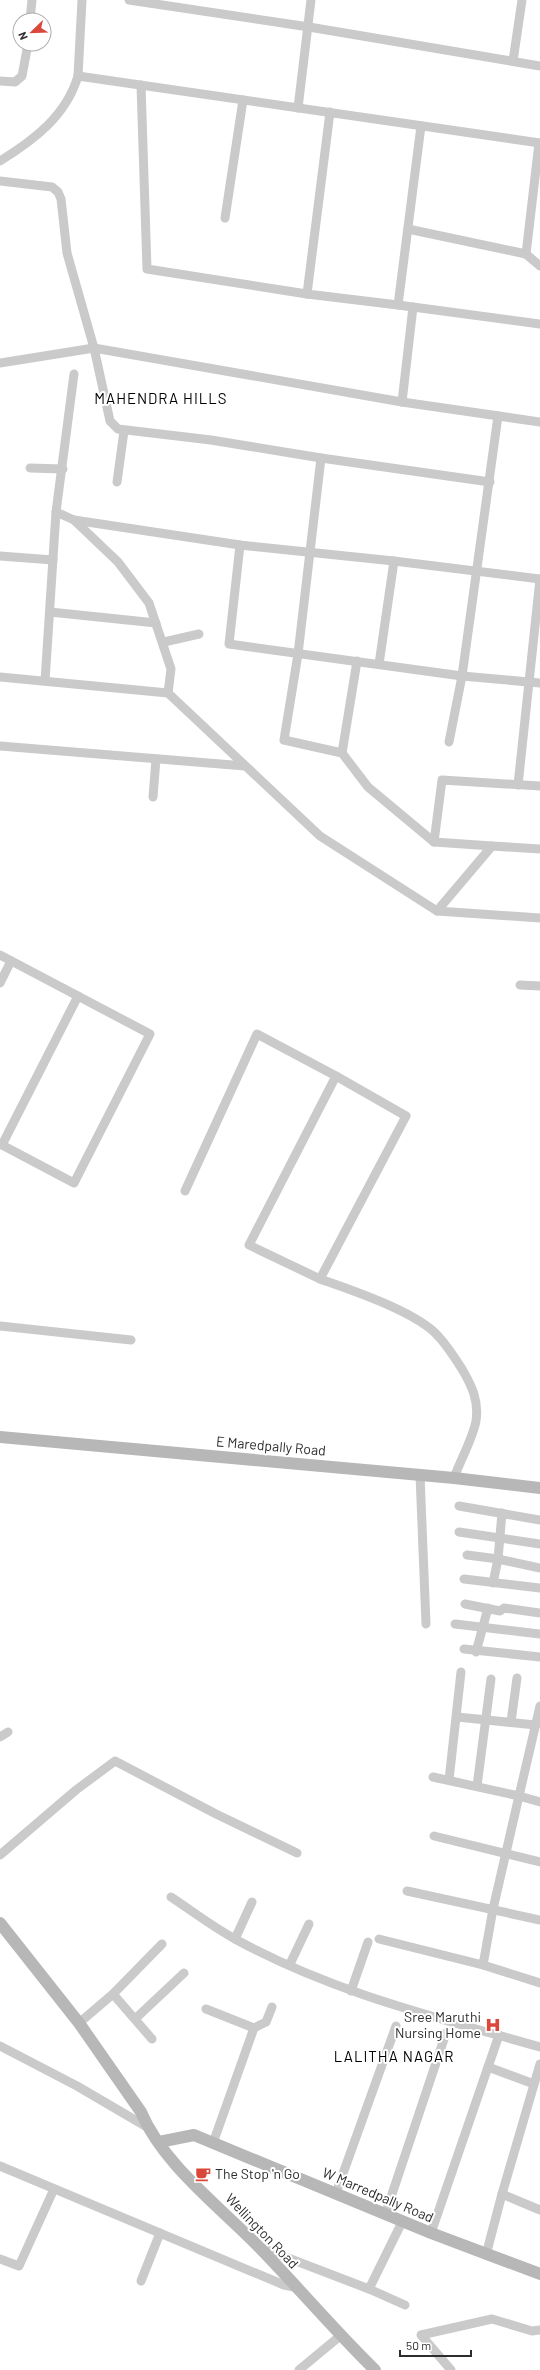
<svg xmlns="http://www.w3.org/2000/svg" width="540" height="2370" font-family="Barlow,sans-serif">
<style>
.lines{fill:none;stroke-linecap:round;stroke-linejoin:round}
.minor{stroke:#cacaca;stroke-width:9}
.secondary{stroke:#b7b7b7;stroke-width:12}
.labels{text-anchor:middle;stroke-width:4;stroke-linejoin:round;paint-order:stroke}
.street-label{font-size:14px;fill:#2d2d2d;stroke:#fff}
.poi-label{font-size:14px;fill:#2d2d2d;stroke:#fff;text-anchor:end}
.neighbourhood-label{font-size:15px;letter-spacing:1px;fill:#000;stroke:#fff}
</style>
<rect width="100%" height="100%" fill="#fff"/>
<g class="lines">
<g class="minor">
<path d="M129 0 309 27 540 66"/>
<path d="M30 20 32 0"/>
<path d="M513 61 522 0"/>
<path d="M78 76 82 0"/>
<path d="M0 81 15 82 22 76 28 44"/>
<path d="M141 85 147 269 307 294"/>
<path d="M298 108 311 0"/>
<path d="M330 112 307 294 398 305 421 126"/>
<path d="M539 143 526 254 540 266"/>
<path d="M0 161C34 140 66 116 78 76L540 143"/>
<path d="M0 181 52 187 58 192 61 199 67 253 94 348 110 421 118 429 211 440 321 458"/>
<path d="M225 218 243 100"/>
<path d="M408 229 526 254"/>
<path d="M398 305 540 324"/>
<path d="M0 363 94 348 402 402 540 422"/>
<path d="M402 402 413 307"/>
<path d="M30 468 63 469"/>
<path d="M117 482 124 431"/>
<path d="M56 512 74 520 118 562 149 603 171 669 168 693"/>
<path d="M74 520 240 545 394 561 540 579"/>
<path d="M240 545 229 644 462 676 540 683"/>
<path d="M0 556 53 560"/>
<path d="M50 612 156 623"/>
<path d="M164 642 199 634"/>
<path d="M379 664 394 561"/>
<path d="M0 677 168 693 320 836 437 911"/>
<path d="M45 681 56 512 74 374"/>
<path d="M449 742 462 676 498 416"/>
<path d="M0 746 245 766"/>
<path d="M342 753 357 661"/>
<path d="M518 785 540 579"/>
<path d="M540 786 442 780 434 842 492 846 437 911 540 918"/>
<path d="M153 797 156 759"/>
<path d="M434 842 368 787 342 753 284 740 298 654 321 458 490 482"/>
<path d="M492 846 540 849"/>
<path d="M0 955 150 1034 74 1183 0 1144"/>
<path d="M0 983 11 961"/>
<path d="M520 985 540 986"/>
<path d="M2 1145 78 996"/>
<path d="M185 1191 257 1034 336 1076 406 1116 320 1279C351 1290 418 1312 439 1337 448 1347 455 1358 462 1369 472 1386 479 1401 476 1421 473 1438 460 1461 454 1478"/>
<path d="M320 1279 249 1245 336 1076"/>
<path d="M0 1326 131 1340"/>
<path d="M420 1475 426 1624"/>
<path d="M459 1506 540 1520"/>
<path d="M459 1532 540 1544"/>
<path d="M467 1555 498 1559 540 1568"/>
<path d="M464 1579 540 1588"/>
<path d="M493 1583 498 1559 502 1513"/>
<path d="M465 1604 500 1611 504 1608 540 1613"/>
<path d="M455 1624 540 1634"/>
<path d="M464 1649 540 1657"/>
<path d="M476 1652 488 1608"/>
<path d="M457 1717 536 1725"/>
<path d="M511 1722 517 1678"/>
<path d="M0 1737 8 1732"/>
<path d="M433 1777 519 1796 540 1706"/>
<path d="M449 1780 461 1672"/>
<path d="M477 1786 491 1679"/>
<path d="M434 1836 540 1862"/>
<path d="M0 1855 76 1790 115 1761 216 1814 297 1853"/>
<path d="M407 1891 540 1920"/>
<path d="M171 1897C192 1911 213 1927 235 1939 331 1992 435 2017 540 2047"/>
<path d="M235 1939 252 1902"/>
<path d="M379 1939 483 1965 493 1909 519 1796 540 1802"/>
<path d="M290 1964 309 1924"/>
<path d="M483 1965 540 1983"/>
<path d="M351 1991 368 1942"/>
<path d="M113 1994 152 2039"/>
<path d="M206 2009 254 2028"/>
<path d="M135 2019 184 1973"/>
<path d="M79 2023 113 1994 162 1944"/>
<path d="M0 2046 77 2086 147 2127"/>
<path d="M488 2067 534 2084"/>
<path d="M213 2143 254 2028 266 2022 272 2007"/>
<path d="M0 2166 284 2285 294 2287"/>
<path d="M336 2193 396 2026"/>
<path d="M502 2194 540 2064"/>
<path d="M385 2215 446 2033"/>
<path d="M402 2222 369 2289 405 2305"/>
<path d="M431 2233 499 2035"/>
<path d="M262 2248 369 2289"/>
<path d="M486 2255 502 2194 540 2210"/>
<path d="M0 2259 19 2266 54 2189"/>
<path d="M141 2281 160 2233"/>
<path d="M299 2370 340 2336"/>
<path d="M451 2370 421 2335 492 2319 532 2331 540 2330"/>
</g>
<g class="secondary">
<path d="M0 1437 454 1478 540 1488"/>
<path d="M0 1923 79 2023 141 2112C163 2164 219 2206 258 2246 298 2287 334 2330 375 2370"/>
<path d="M159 2142 194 2135 431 2233 540 2274"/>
</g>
</g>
<defs>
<symbol id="hospital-bare" viewBox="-9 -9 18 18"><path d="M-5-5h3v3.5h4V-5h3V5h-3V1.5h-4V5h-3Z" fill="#d9483a" stroke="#fff" stroke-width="2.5" paint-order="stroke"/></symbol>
<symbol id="cafe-bare" viewBox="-9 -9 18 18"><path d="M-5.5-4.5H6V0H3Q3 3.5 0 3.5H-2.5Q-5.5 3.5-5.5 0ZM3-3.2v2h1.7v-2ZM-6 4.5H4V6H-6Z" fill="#d9483a" stroke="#fff" stroke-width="2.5" paint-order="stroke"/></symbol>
</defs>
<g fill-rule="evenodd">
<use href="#hospital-bare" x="482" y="2014" width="22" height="22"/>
<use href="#cafe-bare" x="192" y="2163" width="22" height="22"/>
</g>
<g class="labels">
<g class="street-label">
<text transform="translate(271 1446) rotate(5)" y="5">E Maredpally Road</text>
<text transform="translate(378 2195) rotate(23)" y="5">W Marredpally Road</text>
<text transform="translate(262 2231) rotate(46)" y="5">Wellington Road</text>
</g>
<g class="poi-label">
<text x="481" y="2022">Sree Maruthi<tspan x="481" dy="16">Nursing Home</tspan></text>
<text x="215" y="2179" text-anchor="start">The Stop 'n Go</text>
</g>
<g class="neighbourhood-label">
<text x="161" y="404">MAHENDRA HILLS</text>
<text x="394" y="2062">LALITHA NAGAR</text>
</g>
</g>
<g transform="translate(32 32) rotate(247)"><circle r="19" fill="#ffffff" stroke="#ababab"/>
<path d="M0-3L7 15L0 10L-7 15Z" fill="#d9483a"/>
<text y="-6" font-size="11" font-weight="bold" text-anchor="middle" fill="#2d2d2d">N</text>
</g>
<path d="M400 2350v6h71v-6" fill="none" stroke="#2d2d2d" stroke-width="2"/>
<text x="406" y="2350" font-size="12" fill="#2d2d2d" stroke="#ffffff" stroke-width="3" paint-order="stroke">50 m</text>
</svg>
